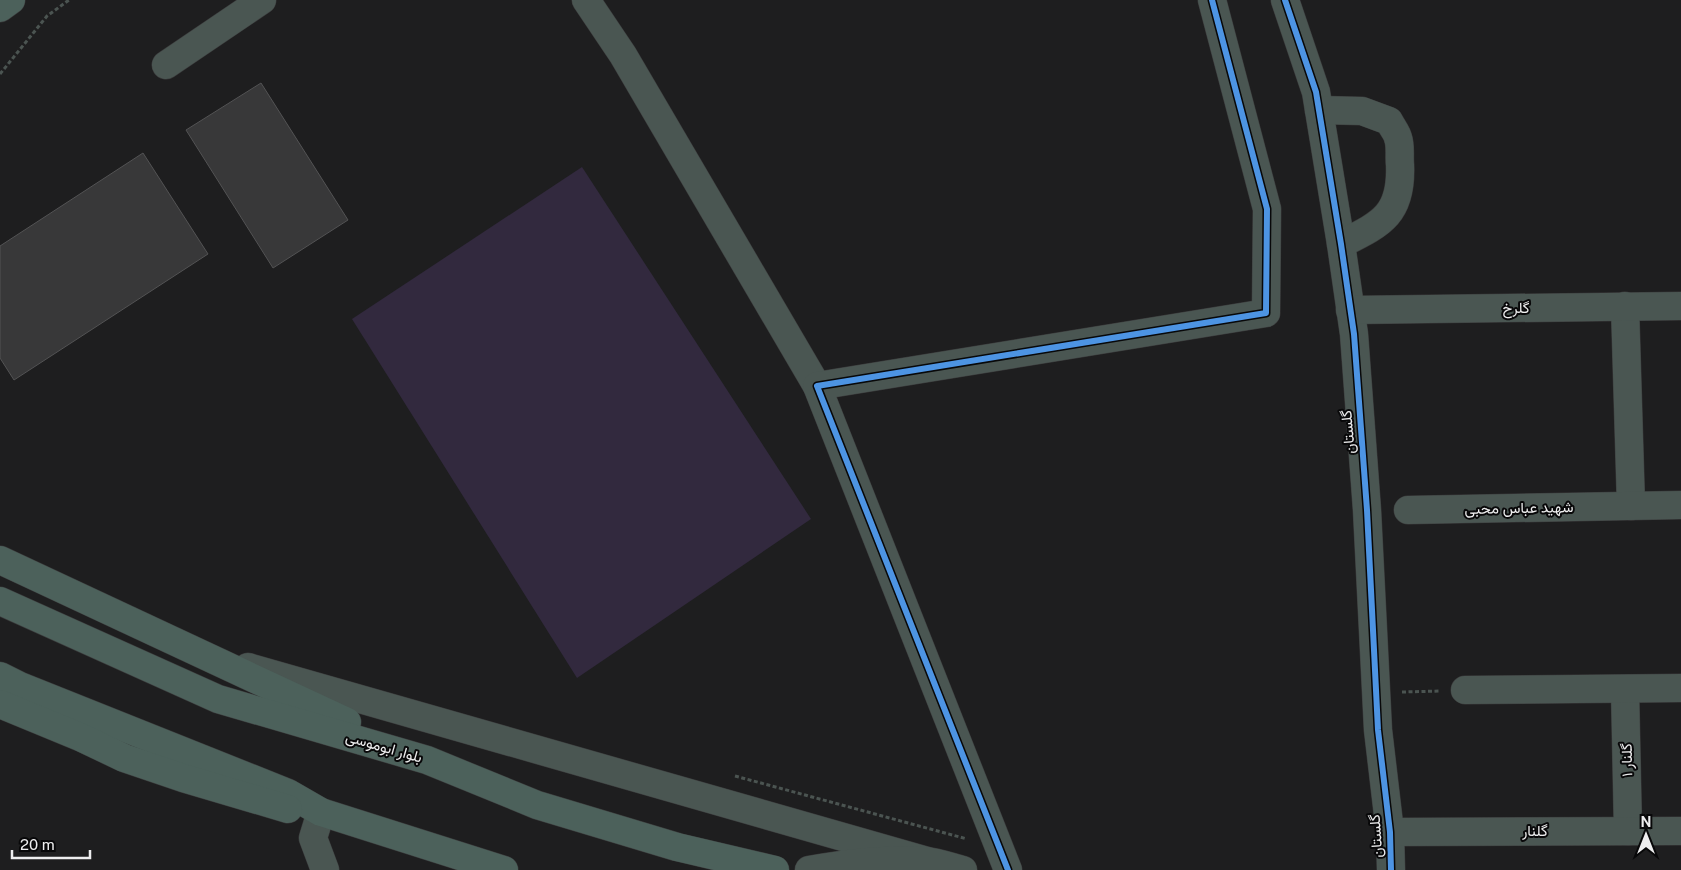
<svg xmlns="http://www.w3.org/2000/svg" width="1681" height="870" font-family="'Public Sans',Vazirmatn,sans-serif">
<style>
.green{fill:#32293e}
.building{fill:#383839;stroke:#535354}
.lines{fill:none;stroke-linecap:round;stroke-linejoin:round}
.minor-casing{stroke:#3b3b3c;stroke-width:29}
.major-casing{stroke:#3b3b3c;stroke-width:29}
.path{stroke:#4b5451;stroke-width:3;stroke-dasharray:4 2.5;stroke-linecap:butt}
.minor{stroke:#4a5652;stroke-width:28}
.major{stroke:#4c615b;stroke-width:28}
.cycleway-casing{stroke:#080809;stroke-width:9}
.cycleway{stroke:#4d94e3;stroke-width:6}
.labels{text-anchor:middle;stroke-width:4;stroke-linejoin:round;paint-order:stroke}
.street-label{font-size:15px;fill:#eeeeef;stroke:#080809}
</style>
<rect width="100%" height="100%" fill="#1e1e1f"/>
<path class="green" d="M582 167 811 519 577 678 352 319Z"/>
<g class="building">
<path d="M261 83 348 220 273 268 186 130Z"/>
<path d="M143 153 208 254 14 380 0 358V246Z"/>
</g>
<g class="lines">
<defs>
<g id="minor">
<path d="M586 0 623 55 817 386"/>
<path d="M1285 0 1316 92 1341 244 1354 334 1367 510 1378 730 1390 832 1391 870"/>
<path d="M166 65 262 0"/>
<path d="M1319 110 1362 111 1389 121C1392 127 1397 133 1398 138 1401 146 1399 157 1400 165 1402 215 1381 224 1341 244"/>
<path d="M1625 306 1631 506"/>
<path d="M1350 310 1681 306"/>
<path d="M1408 510 1681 505"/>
<path d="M248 667 927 861"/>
<path d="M1625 689 1628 831"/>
<path d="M1465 690 1681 688"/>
<path d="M321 812 313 838 325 870"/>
<path d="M1390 832 1681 831"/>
<path d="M809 870C847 863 886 858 925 861 938 862 951 867 963 870"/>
<path d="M1008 870 817 386 1266 313 1267 209 1212 0"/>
</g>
<g id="major">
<path d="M0 8 11 0"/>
<path d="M0 560 347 722"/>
<path d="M0 601 218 699 427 760 537 805 677 847 775 870"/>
<path d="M0 676 20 686 288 793 321 812 504 870"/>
<path d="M0 704 80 737 124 758 183 778 288 809"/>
</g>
</defs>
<use href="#minor" class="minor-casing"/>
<use href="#major" class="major-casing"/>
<g class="path">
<path d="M0 74 47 16 69 0"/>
<path d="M1402 692 1441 691"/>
<path d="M735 776 967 839"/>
</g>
<use href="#minor" class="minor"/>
<use href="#major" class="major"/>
<defs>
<g id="cycleway">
<path d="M1285 0 1316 92 1341 244 1354 334 1367 510 1378 730 1390 832 1391 870"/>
<path d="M1008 870 817 386 1266 313 1267 209 1212 0"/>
</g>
</defs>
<use href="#cycleway" class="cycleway-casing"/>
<use href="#cycleway" class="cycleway"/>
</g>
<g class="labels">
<g class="street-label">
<text transform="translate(1516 308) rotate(-1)" y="5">گلرخ</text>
<text transform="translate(1348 432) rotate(-95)" y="5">گلستان</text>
<text transform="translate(1519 508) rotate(-1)" y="5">شهید عباس محبی</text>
<text transform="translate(384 747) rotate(16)" y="5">بلوار ابوموسی</text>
<text transform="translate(1627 760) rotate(-91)" y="5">گلنار ۱</text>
<text x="1535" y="836">گلنار</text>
<text transform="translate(1376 836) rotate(-94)" y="5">گلستان</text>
</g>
</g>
<g transform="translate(1646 835)" stroke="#080809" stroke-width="4" paint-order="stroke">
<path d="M0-4L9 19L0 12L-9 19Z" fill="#eeeeef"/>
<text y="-8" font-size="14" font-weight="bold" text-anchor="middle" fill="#eeeeef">N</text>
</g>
<path d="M12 850v8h78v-8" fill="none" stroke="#eeeeef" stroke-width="2.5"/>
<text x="20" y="850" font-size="15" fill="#eeeeef" stroke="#080809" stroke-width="4" paint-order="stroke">20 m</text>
</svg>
